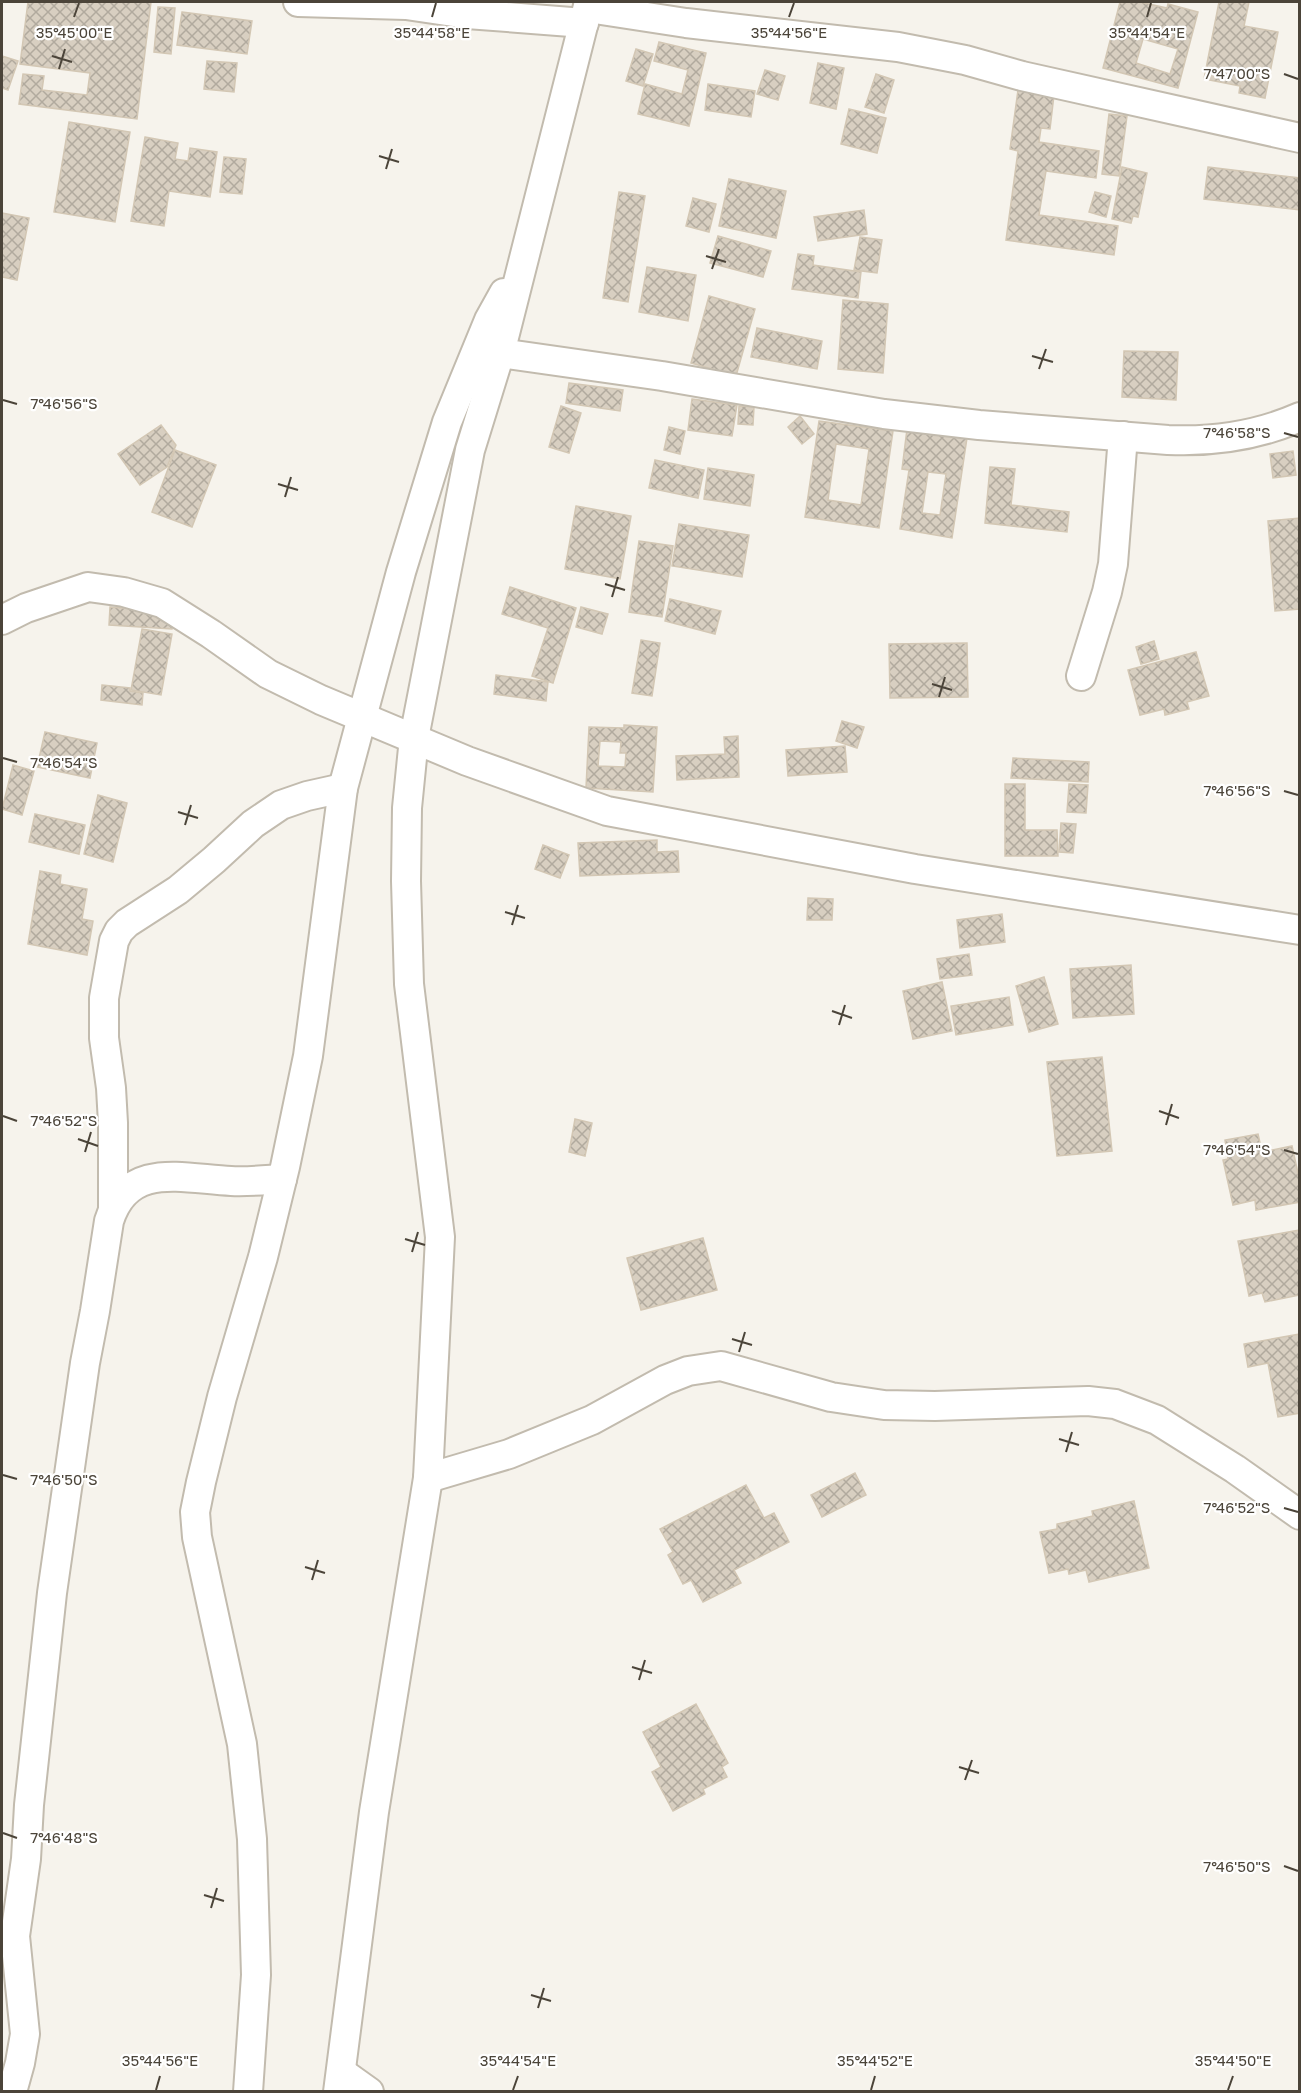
<svg xmlns="http://www.w3.org/2000/svg" width="1301" height="2093" font-family="'Golos Text',sans-serif">
<style>
.building{fill:url(#building-cross-hatch);stroke:#d3c7b4;stroke-width:1.5;fill-rule:evenodd}
.lines{fill:none;stroke-linecap:round;stroke-linejoin:round}
.street-casing{stroke:#c2bbae;stroke-width:32}
.street{stroke:#fff;stroke-width:28}
.ticks{fill:none;stroke:#4b4439;stroke-width:2}
.ticks-label{font-size:15px;text-anchor:middle;fill:#4b4439;stroke:#fff;stroke-width:4.5;stroke-linejoin:round;paint-order:stroke}
</style>
<defs>
<pattern id="building-cross-hatch" width="8" height="8" patternUnits="userSpaceOnUse" patternTransform="scale(1.5)"><rect width="8" height="8" fill="#d8cfc1"/><path d="M0 0l8 8M0 8l8-8" fill="none" stroke="#b1aa9e"/></pattern>
</defs>
<rect width="100%" height="100%" fill="#f6f3ec"/>
<g class="building">
<path d="M28 2H151L137 119 19 104 23 74 44 76 42 90 87 95 90 73 20 64Z"/>
<path d="M1120 2H1140L1167 8 1168 4 1198 12 1178 88 1103 68ZM1143 39 1178 49 1170 74 1136 63Z"/>
<path d="M1219 2H1249L1244 26 1278 32 1265 98 1239 93 1240 86 1204 79Z"/>
<path d="M158 7 175 8 171 54 154 52Z"/>
<path d="M182 12 252 21 247 54 177 45Z"/>
<path d="M659 42 706 53 689 126 638 114 645 84 682 94 688 70 654 61Z"/>
<path d="M636 49 653 54 643 86 626 81Z"/>
<path d="M2 56 18 61 8 90 2 88Z"/>
<path d="M207 61 237 63 234 92 204 89Z"/>
<path d="M818 63 844 68 836 109 810 103Z"/>
<path d="M765 70 785 76 778 100 757 94Z"/>
<path d="M876 74 894 80 884 113 865 107Z"/>
<path d="M708 84 755 91 751 117 705 110Z"/>
<path d="M1018 90 1054 95 1050 129 1041 128 1039 142 1099 151 1096 178 1046 171 1039 215 1118 226 1114 255 1006 240 1018 151 1010 149Z"/>
<path d="M849 109 886 118 877 153 841 144Z"/>
<path d="M1109 114 1127 116 1119 176 1102 174Z"/>
<path d="M69 122 130 132 115 222 54 212Z"/>
<path d="M145 137 178 143 175 159 188 161 190 148 217 152 210 197 169 191 164 226 131 221Z"/>
<path d="M224 157 246 159 242 194 220 192Z"/>
<path d="M1122 167 1147 173 1138 217 1133 216 1131 223 1112 219Z"/>
<path d="M1208 167 1300 178V210L1204 199Z"/>
<path d="M729 179 786 191 776 238 719 226Z"/>
<path d="M619 192 645 196 628 302 603 298Z"/>
<path d="M1095 192 1111 196 1106 217 1089 212Z"/>
<path d="M693 198 716 204 709 232 686 226Z"/>
<path d="M864 210 867 234 818 241 814 217Z"/>
<path d="M2 213 29 218 17 280 2 277Z"/>
<path d="M718 236 771 251 763 277 710 263Z"/>
<path d="M860 237 882 240 877 273 854 270Z"/>
<path d="M798 254 814 256 813 265 861 272 858 298 792 289Z"/>
<path d="M647 267 696 275 688 321 639 312Z"/>
<path d="M709 296 755 309 736 376 691 363Z"/>
<path d="M843 300 888 304 883 373 838 369Z"/>
<path d="M757 328 822 341 817 369 751 357Z"/>
<path d="M1124 351 1178 352 1176 400 1122 397Z"/>
<path d="M569 383 623 390 620 411 566 403Z"/>
<path d="M692 399 737 405 732 436 688 430Z"/>
<path d="M561 406 581 413 569 453 549 447Z"/>
<path d="M739 406 754 407 753 425 738 424Z"/>
<path d="M800 416 814 434 802 444 788 427Z"/>
<path d="M819 421 893 431 879 528 805 517ZM836 444 869 449 861 505 828 500Z"/>
<path d="M161 425 176 445 167 467 140 485 118 454Z"/>
<path d="M669 427 685 431 680 454 664 450Z"/>
<path d="M907 429 967 438 952 538 900 529 909 470 902 469ZM928 472 946 474 940 515 922 513Z"/>
<path d="M175 450 216 465 192 527 152 512Z"/>
<path d="M1293 451 1296 475 1273 478 1270 454Z"/>
<path d="M655 460 704 470 698 498 649 488Z"/>
<path d="M990 467 1015 469 1011 505 1069 512 1067 532 985 523Z"/>
<path d="M708 468 754 475 750 506 704 499Z"/>
<path d="M576 506 631 516 620 579 565 569Z"/>
<path d="M1300 518V609L1275 611 1268 521Z"/>
<path d="M679 524 749 535 742 577 672 566Z"/>
<path d="M639 541 673 546 662 617 629 612Z"/>
<path d="M510 587 576 608 553 683 532 676 548 628 502 614Z"/>
<path d="M670 599 721 611 715 634 665 621Z"/>
<path d="M110 607 173 612 172 629 109 625Z"/>
<path d="M581 607 608 614 602 634 576 627Z"/>
<path d="M142 629 172 634 161 695 131 690Z"/>
<path d="M641 640 660 643 652 696 632 693Z"/>
<path d="M1154 641 1159 659 1141 664 1136 647Z"/>
<path d="M967 643 968 697 890 698 889 644Z"/>
<path d="M1196 652 1209 696 1187 702 1189 709 1165 715 1164 709 1140 715 1128 670Z"/>
<path d="M496 675 548 682 546 701 494 694Z"/>
<path d="M102 685 130 688V691L143 693 142 705 101 700Z"/>
<path d="M842 721 864 727 857 748 836 741Z"/>
<path d="M624 725 657 727 653 792 586 788 589 727 624 728ZM600 741 621 742 620 753H626L625 767 598 766Z"/>
<path d="M45 732 97 743 90 778 37 767Z"/>
<path d="M738 736 739 777 677 780 676 756 725 754 724 737Z"/>
<path d="M845 746 847 772 788 776 786 750Z"/>
<path d="M1013 758 1089 762 1088 782 1011 778Z"/>
<path d="M13 765 34 771 22 815 2 809Z"/>
<path d="M1005 784H1025V830H1057L1058 856H1005Z"/>
<path d="M1069 784 1088 785 1086 813 1067 812Z"/>
<path d="M98 795 127 803 113 862 84 854Z"/>
<path d="M35 814 85 825 79 854 29 842Z"/>
<path d="M1061 823 1076 824 1073 853 1059 852Z"/>
<path d="M657 840V852L678 851 679 872 580 876 578 843Z"/>
<path d="M543 845 569 855 560 878 535 869Z"/>
<path d="M40 871 61 875 60 884 87 889 82 919 93 921 87 955 28 944Z"/>
<path d="M808 898 833 899 832 920H807Z"/>
<path d="M1002 914 1005 942 960 948 957 920Z"/>
<path d="M969 954 972 975 940 979 937 959Z"/>
<path d="M1131 965 1134 1014 1073 1018 1070 969Z"/>
<path d="M1044 977 1058 1024 1029 1032 1016 986Z"/>
<path d="M942 982 952 1031 913 1039 903 991Z"/>
<path d="M1009 997 1013 1025 956 1035 951 1006Z"/>
<path d="M1102 1057 1112 1151 1057 1156 1047 1062Z"/>
<path d="M575 1119 592 1123 585 1156 569 1152Z"/>
<path d="M1258 1134 1262 1152 1292 1146 1300 1182V1202L1256 1210 1255 1200 1233 1205 1223 1160 1228 1159 1225 1140Z"/>
<path d="M1300 1230V1295L1265 1302 1262 1293 1249 1296 1238 1241Z"/>
<path d="M703 1238 717 1290 641 1310 627 1258Z"/>
<path d="M1300 1334V1413L1278 1417 1268 1363 1248 1367 1244 1344Z"/>
<path d="M855 1473 866 1495 822 1517 811 1495Z"/>
<path d="M746 1485 764 1518 774 1513 789 1542 734 1570 741 1583 703 1602 691 1580 683 1584 668 1555 673 1552 660 1529Z"/>
<path d="M1134 1501 1149 1568 1089 1582 1086 1570 1069 1574 1068 1569 1049 1573 1040 1532 1057 1529V1524L1093 1516 1092 1511Z"/>
<path d="M696 1704 728 1763 722 1767 727 1777 703 1789 705 1794 673 1811 652 1772 661 1767 643 1732Z"/>
</g>
<g class="lines">
<defs>
<g id="street">
<path d="M298 2 406 5 467 14 584 23"/>
<path d="M588 8 686 23 898 47 965 60 1022 76 1300 138"/>
<path d="M500 353 662 376 884 414 979 425 1168 440C1212 442 1259 435 1300 417"/>
<path d="M2 620 26 608 88 587 124 592 162 603 211 634 268 674 321 700 467 761 607 811 915 869 1300 930"/>
<path d="M1081 676 1107 592 1113 564 1123 436"/>
<path d="M113 1209V1123L111 1088 104 1038V998L114 941 119 931 127 923 178 890 214 860 253 824 281 805 307 796 343 788"/>
<path d="M428 1478 509 1454 592 1420 665 1380 688 1371 721 1366 831 1397 884 1405 935 1406 1088 1401 1115 1404 1157 1420 1235 1469 1300 1515"/>
<path d="M341 2072 369 2092"/>
<path d="M12 2092 20 2063 25 2034 15 1936 26 1859 29 1805 52 1593 85 1363 95 1311 109 1221C128 1160 184 1179 231 1181 248 1182 266 1180 282 1179"/>
<path d="M248 2092 256 1975 252 1839 242 1744 197 1537 195 1512 201 1482 222 1397 263 1257 285 1167 308 1056 343 788 401 572 447 422 489 320 504 293"/>
<path d="M338 2092 374 1812 428 1478 440 1237 409 984 406 881 407 808 414 738 470 450 500 353 589 2"/>
</g>
</defs>
<use href="#street" class="street-casing"/>
<use href="#street" class="street"/>
</g>
<path class="ticks" d="M74 17 79 3M432 17 436 3M789 17 794 3M1147 17 1151 3M52 56 72 62M59 69 65 49M1284 74 1298 79M379 156 399 162M386 169 392 149M706 256 726 262M712 269 719 249M1032 356 1053 362M1039 369 1046 349M3 400 17 404M1284 433 1298 437M278 484 298 490M285 497 291 477M605 584 625 590M612 597 618 577M932 684 952 690M939 697 945 677M3 758 17 762M1284 791 1298 795M178 812 198 818M185 825 191 805M505 912 525 918M512 925 518 905M832 1011 852 1018M839 1025 845 1005M1159 1111 1179 1118M3 1116 17 1121M1166 1125 1172 1104M78 1139 98 1146M1284 1150 1298 1154M85 1152 91 1132M405 1239 425 1245M412 1252 418 1232M732 1339 752 1345M739 1352 745 1332M1059 1439 1079 1445M1066 1452 1072 1432M3 1475 17 1479M1284 1508 1298 1512M305 1567 325 1573M312 1580 318 1560M632 1667 652 1673M639 1680 645 1660M959 1767 979 1773M965 1780 972 1760M3 1833 17 1838M1284 1866 1298 1871M204 1895 224 1901M211 1908 217 1888M531 1995 551 2001M538 2008 544 1988M156 2090 160 2076M513 2090 518 2076M871 2090 875 2076M1228 2090 1233 2076"/>
<g class="ticks-label">
<text x="74" y="38">35°45'00"E</text>
<text x="432" y="38">35°44'58"E</text>
<text x="789" y="38">35°44'56"E</text>
<text x="1147" y="38">35°44'54"E</text>
<text x="1237" y="79">7°47'00"S</text>
<text x="64" y="409">7°46'56"S</text>
<text x="1237" y="438">7°46'58"S</text>
<text x="64" y="768">7°46'54"S</text>
<text x="1237" y="796">7°46'56"S</text>
<text x="64" y="1126">7°46'52"S</text>
<text x="1237" y="1155">7°46'54"S</text>
<text x="64" y="1485">7°46'50"S</text>
<text x="1237" y="1513">7°46'52"S</text>
<text x="64" y="1843">7°46'48"S</text>
<text x="1237" y="1872">7°46'50"S</text>
<text x="160" y="2066">35°44'56"E</text>
<text x="518" y="2066">35°44'54"E</text>
<text x="875" y="2066">35°44'52"E</text>
<text x="1233" y="2066">35°44'50"E</text>
</g>
<rect width="1301" height="2093" fill="none" stroke="#4b4439" stroke-width="6"/>
</svg>
